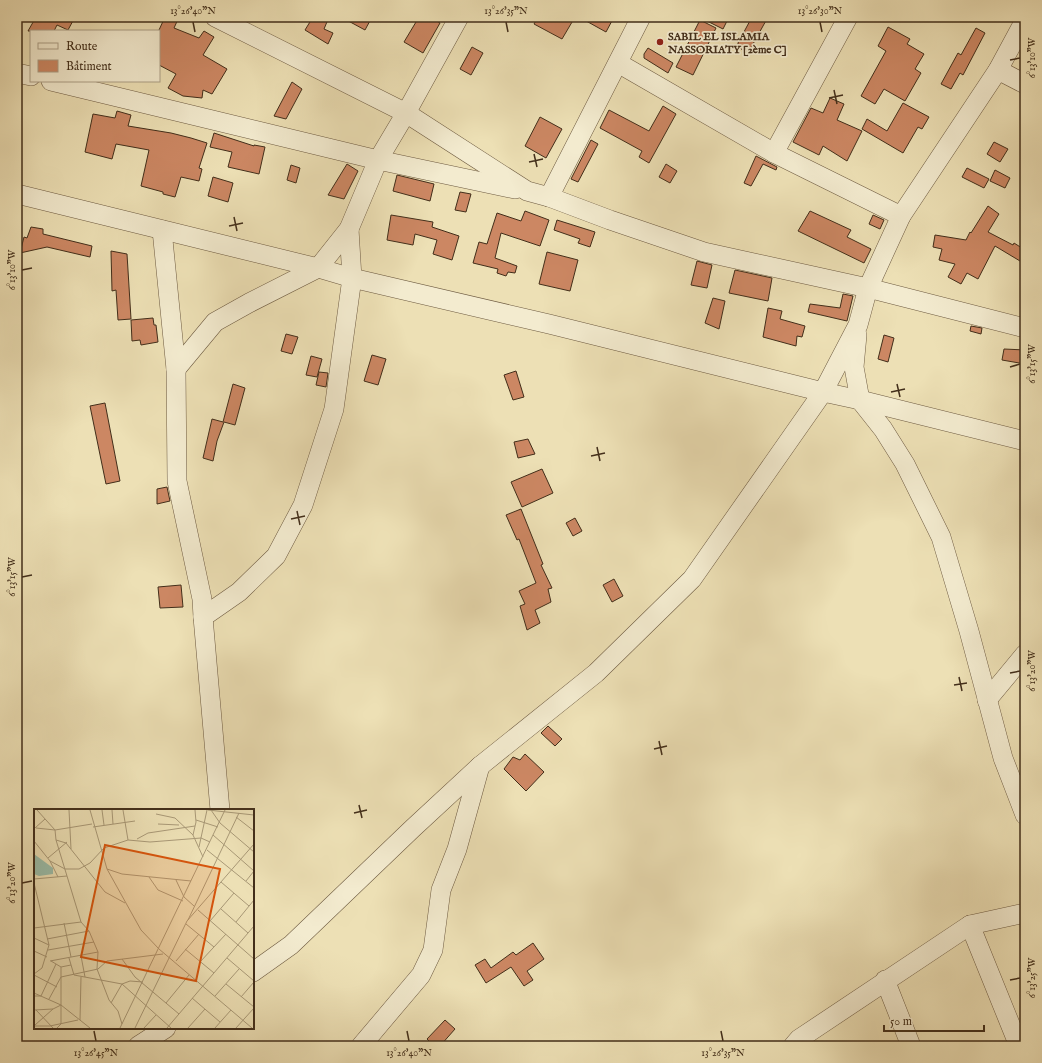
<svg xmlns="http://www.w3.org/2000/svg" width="1042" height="1063" font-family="'IM FELL English',serif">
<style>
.building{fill:#cc8763;stroke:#422e1a}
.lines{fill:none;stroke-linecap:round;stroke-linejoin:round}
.minor-casing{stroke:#6d5a41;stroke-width:20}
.minor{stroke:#f3ebcf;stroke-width:19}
.ticks{fill:none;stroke:#422e1a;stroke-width:1.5}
.poi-dot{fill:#8f2418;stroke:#f3ebcf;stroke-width:1.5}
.labels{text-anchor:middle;stroke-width:3.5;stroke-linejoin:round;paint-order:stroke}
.poi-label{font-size:11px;font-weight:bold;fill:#422e1a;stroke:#f3ebcf;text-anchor:start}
.inset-road{fill:none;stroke:#a99977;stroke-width:1}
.view{fill:#d7550d;fill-opacity:0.15;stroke:#d7550d;stroke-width:2}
.inset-edge{fill:none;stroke:#422e1a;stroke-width:2}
.neatline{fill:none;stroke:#422e1a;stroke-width:1.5}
.ticks-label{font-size:10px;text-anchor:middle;fill:#422e1a}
</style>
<rect width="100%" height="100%" fill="#ede0b5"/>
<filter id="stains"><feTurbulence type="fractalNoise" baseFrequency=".005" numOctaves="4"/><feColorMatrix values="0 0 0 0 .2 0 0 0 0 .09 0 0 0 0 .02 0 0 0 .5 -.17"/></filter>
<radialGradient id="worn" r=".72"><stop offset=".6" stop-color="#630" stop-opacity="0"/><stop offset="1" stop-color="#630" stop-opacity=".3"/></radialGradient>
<g class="building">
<path d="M36 17H75L68 30 57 25 54 31H28Z"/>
<path d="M165 17H179L174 28 199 38 204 31 214 37 203 55 227 69 212 94 203 90 202 98 183 96 168 88 176 74 159 65V30Z"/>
<path d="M313 17H329L324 29 333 33 328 44 305 30Z"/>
<path d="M341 17H372L365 30Z"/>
<path d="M419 17H430L440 23 423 53 404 42Z"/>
<path d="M538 17H575L562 39 534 24Z"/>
<path d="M579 17H614L606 32Z"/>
<path d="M699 17H729L723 29Z"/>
<path d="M752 17H768L748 53 738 47V43Z"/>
<path d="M700 20 716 28 693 75 676 67Z"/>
<path d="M888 27 910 39 907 44 924 54 915 69 921 73 905 101 884 89 875 104 861 96 886 51 878 46Z"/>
<path d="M976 28 985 33 963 75 960 73 951 89 941 84 958 53 961 55Z"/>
<path d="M472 47 483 53 471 75 460 69Z"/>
<path d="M648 48 673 63 668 73 644 58V54Z"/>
<path d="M292 82 302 89 286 119 274 116Z"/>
<path d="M830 98 844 104 837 120 862 131 847 161 823 146 819 155 793 142 811 108 823 113Z"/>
<path d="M903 103 929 117 922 129 918 127 903 153 862 129 867 119 887 131Z"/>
<path d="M663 106 676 114 649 163 639 157 642 151 600 128 609 110 649 131Z"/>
<path d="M117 111 131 115 128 126 171 133 191 138 207 143 199 168 202 169 199 181 181 177 175 197 163 194V192L141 186 149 150 116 144 112 159 85 152 93 114 115 118Z"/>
<path d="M540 117 562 129 546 158 525 146Z"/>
<path d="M214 133 254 146V145L265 147 259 174 228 167 232 152 210 147Z"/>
<path d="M591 140 598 144 578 182 571 179Z"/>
<path d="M994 142 1008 149 1000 162 987 154Z"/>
<path d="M756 156 777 167 776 170 763 164 751 186 744 183Z"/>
<path d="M347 164 358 171 344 199 328 195Z"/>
<path d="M666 164 677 171 670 183 659 177Z"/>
<path d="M291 165 300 168 296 183 287 180Z"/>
<path d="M967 168 989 179 984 188 962 177Z"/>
<path d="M995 170 1010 178 1005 188 990 181Z"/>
<path d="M397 175 434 184 430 201 393 191Z"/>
<path d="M213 177 233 183 228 202 208 196Z"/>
<path d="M460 192 471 194 466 212 455 210Z"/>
<path d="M988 206 999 214 988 232 1013 245 1014 243 1025 250V264L995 246 978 279 967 273 961 284 948 277 955 264 939 260 942 249 933 247 935 235 966 240 970 232 971 233Z"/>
<path d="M525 211 549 220 540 246 501 233 495 258 517 266 515 273 508 272 506 276 497 273 498 269 473 263 479 242 487 244 497 213 521 221Z"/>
<path d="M810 211 851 230 847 237 871 249 864 263 798 231Z"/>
<path d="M391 215 433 222 432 227 459 236 452 260 433 254 437 240 415 234 413 245 387 240Z"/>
<path d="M873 215 884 220 880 229 869 224Z"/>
<path d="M557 220 595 232 590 247 578 243 580 239 554 230Z"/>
<path d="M31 227 43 229V234L92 246 90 257 47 247 20 253 24 237 27 238Z"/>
<path d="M111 251 127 254 131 319 118 320 116 290 112 291Z"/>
<path d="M547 252 578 260 570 291 539 284Z"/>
<path d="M697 261 712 265 707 288 691 285Z"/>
<path d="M735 270 772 278 768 301 729 293Z"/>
<path d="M843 294 853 296 847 321 808 312 810 304 840 308Z"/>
<path d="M713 298 725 301 719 329 705 323Z"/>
<path d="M768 308 782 311 780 319 805 326 802 337 797 336 796 346 763 337Z"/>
<path d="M153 318 154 325H156L158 342 141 345 140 340 132 341 131 320Z"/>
<path d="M971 326 982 328 981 334 970 331Z"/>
<path d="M286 334 298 337 292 354 281 351Z"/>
<path d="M884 335 894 338 888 362 878 359Z"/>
<path d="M1004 349 1025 350V364L1002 360Z"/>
<path d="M372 355 386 359 378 385 364 381Z"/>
<path d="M311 356 322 359 317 377 306 375Z"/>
<path d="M516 371 524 397 513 400 504 375Z"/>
<path d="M319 372 328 373 326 387 316 385Z"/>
<path d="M233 384 245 388 235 425 224 422 217 441 213 461 203 458 212 419 223 422Z"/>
<path d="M105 403 120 481 106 484 90 406Z"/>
<path d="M528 439 535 454 518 458 514 442Z"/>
<path d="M542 469 553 493 522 507 511 482Z"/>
<path d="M167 487 170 501 157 504V489Z"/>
<path d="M521 509 543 564 541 565 552 588 548 589 551 602 535 610 540 623 527 630 520 606 525 604 519 591 536 583 519 539 517 540 506 515Z"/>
<path d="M575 518 582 531 573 536 566 523Z"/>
<path d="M614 579 623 596 612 602 603 585Z"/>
<path d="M181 585 183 607 160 608 158 587Z"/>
<path d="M548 726 562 739 555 746 541 733Z"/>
<path d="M525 754 544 772 526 791 504 769 513 757 520 760Z"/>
<path d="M533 943 544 959 527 971 533 980 524 986 511 967 486 983 475 965 485 959 491 968 513 952 516 955Z"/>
<path d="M445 1020 455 1029 440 1046H434L427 1039Z"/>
</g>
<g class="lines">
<defs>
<g id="minor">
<path d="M215 17 406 113 527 191 549 197 610 220 704 252 868 288 1025 328"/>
<path d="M618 63 774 153 901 216"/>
<path d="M998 70 1025 84"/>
<path d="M17 73 31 76"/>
<path d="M51 81 378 160 515 189"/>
<path d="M774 153 848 17"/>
<path d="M17 194 318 268 352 278 549 324 823 392 860 400 1025 441"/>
<path d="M549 197 641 17"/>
<path d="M162 230 176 369 177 481 202 599 203 617 220 810"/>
<path d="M857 335 854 367 860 400 883 429 905 464 941 537 969 631 1003 758 1025 815"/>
<path d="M176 369 215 322 249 303 318 268 349 229 378 160 406 113 459 17"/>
<path d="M203 617 239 592 276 556 303 505 334 409 352 278 349 229"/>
<path d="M987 700 1025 654"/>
<path d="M970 925 1019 1046"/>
<path d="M253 972 291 945 412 829 480 766 596 673 692 579 823 392 858 325 868 288 901 216 998 70 1025 20"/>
<path d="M885 980 911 1046"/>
<path d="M138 1046 166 1028"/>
<path d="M361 1046 421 975 433 950 441 890 457 849 480 766"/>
<path d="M793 1046 799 1039 970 925 1025 913"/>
</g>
</defs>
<use href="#minor" class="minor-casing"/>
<use href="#minor" class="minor"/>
</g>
<path class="ticks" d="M193 22 195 32M506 22 508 32M820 22 822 32M1010 60 1020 58M834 90 837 104M829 98 843 95M534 154 537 167M529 162 543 159M234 217 237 231M229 226 243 223M22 270 32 268M1010 367 1020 364M897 384 900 397M891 392 905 389M597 447 600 461M591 456 605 453M297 511 300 525M291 519 305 516M22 577 32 575M1010 673 1020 671M959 677 962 691M954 685 967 683M659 741 662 755M654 749 667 746M359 805 362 818M354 813 367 810M22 883 32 881M1010 980 1020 978M94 1031 96 1041M407 1031 409 1041M721 1031 723 1041"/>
<circle class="poi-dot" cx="660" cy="42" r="4"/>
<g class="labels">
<g class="poi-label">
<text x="668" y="40">SABIL EL ISLAMIA<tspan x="668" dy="13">NASSORIATY [2ème C]</tspan></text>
</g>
</g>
<g transform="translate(34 809)">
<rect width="220" height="220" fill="#ede0b5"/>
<path d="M0 45 19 59V65L5 67 0 65Z" fill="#9abda9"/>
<path class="inset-road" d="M3 1 21 21 22 31 32 34 71 83 91 94M35 1 37 40M56 1 73 60 107 121 125 140 218 219M68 1 70 16M78 1 79 15M89 1 94 31M161 1 162 13 159 26 169 48M174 1 220 6M177 1 186 14 220 43M122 5 141 9 159 26M202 8 220 22M162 11 184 18M124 15 145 16M59 18 101 12M1 19 11 10M2 19 21 21 58 15M179 26 220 62M103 30 114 24 161 17M22 31 47 113 55 122 64 143 63 160 75 191 84 202 88 215M0 32 16 52 24 68M165 38 173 1M173 41 220 79M14 49 33 33M16 52 31 60H45L56 54 70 39 94 31 116 33 167 29 176 33M73 60 88 65 157 72M115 68 124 81 149 92M0 70 33 67M142 71 150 88 160 97M212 72 220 62M187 73 215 97M0 74 15 136 8 159 0 165M187 100 214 124M164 101 220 150M154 111 205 4M176 112 200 84M202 113 220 91M30 114 37 148M152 115 180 138M0 119 47 113M0 129 15 136M13 130 55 122M151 140 180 164M14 141 60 133M0 142 13 148M47 147 51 168M35 149 40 166 88 175 96 172 109 173M193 149 220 172M88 150 101 168 145 205M16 152 64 143M17 152 27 158 37 156M142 152 165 125M166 153 192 125M0 166 23 178M192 175 220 198M0 184 27 196 56 219M0 187H7L22 155M181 187 205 160M207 188 220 173M158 189 186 213M15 190 27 168 64 160 73 152 129 145M77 194 88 175 137 219M132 194 155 166M0 201 19 200 27 196M2 201 19 219M46 211 47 168M1 216 19 200M0 217H16L44 211M23 219 27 215V158M86 219 191 1M101 219 153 112 220 35M110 219 122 206M133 219 220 117M154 219 171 200M181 219 197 201M202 219 220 199"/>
<path class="view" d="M71 36 186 60 162 172 47 148Z"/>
<rect width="220" height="220" class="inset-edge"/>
</g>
<rect width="1042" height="1063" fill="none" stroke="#ede0b5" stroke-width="44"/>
<rect x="30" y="30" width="130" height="52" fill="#f3ebcf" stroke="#ac9f87"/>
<rect x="38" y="43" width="20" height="6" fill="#f3ebcf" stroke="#ac9f87"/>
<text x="66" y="50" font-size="12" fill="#422e1a">Route</text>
<rect x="38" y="60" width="20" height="12" fill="#cc8763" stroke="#ac9f87"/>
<text x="66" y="70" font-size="12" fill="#422e1a">Bâtiment</text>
<path d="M884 1025v6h100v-6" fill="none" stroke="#422e1a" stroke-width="2"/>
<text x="890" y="1025" font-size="12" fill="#422e1a" stroke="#f3ebcf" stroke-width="3" paint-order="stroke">50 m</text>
<rect x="22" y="22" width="998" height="1019" class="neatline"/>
<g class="ticks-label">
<text x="193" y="14">13°26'40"N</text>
<text x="506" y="14">13°26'35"N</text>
<text x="820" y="14">13°26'30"N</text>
<text transform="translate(1031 58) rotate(-90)" y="4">6°13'10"W</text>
<text transform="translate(11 270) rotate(-90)" y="4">6°13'10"W</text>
<text transform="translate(1031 364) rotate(-90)" y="4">6°13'15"W</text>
<text transform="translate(11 577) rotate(-90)" y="4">6°13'15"W</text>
<text transform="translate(1031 671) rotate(-90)" y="4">6°13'20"W</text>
<text transform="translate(11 883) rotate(-90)" y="4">6°13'20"W</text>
<text transform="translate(1031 978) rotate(-90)" y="4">6°13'25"W</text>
<text x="96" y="1056">13°26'45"N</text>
<text x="409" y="1056">13°26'40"N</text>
<text x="723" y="1056">13°26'35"N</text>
</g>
<rect width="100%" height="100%" filter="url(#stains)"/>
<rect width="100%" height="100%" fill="url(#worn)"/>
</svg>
